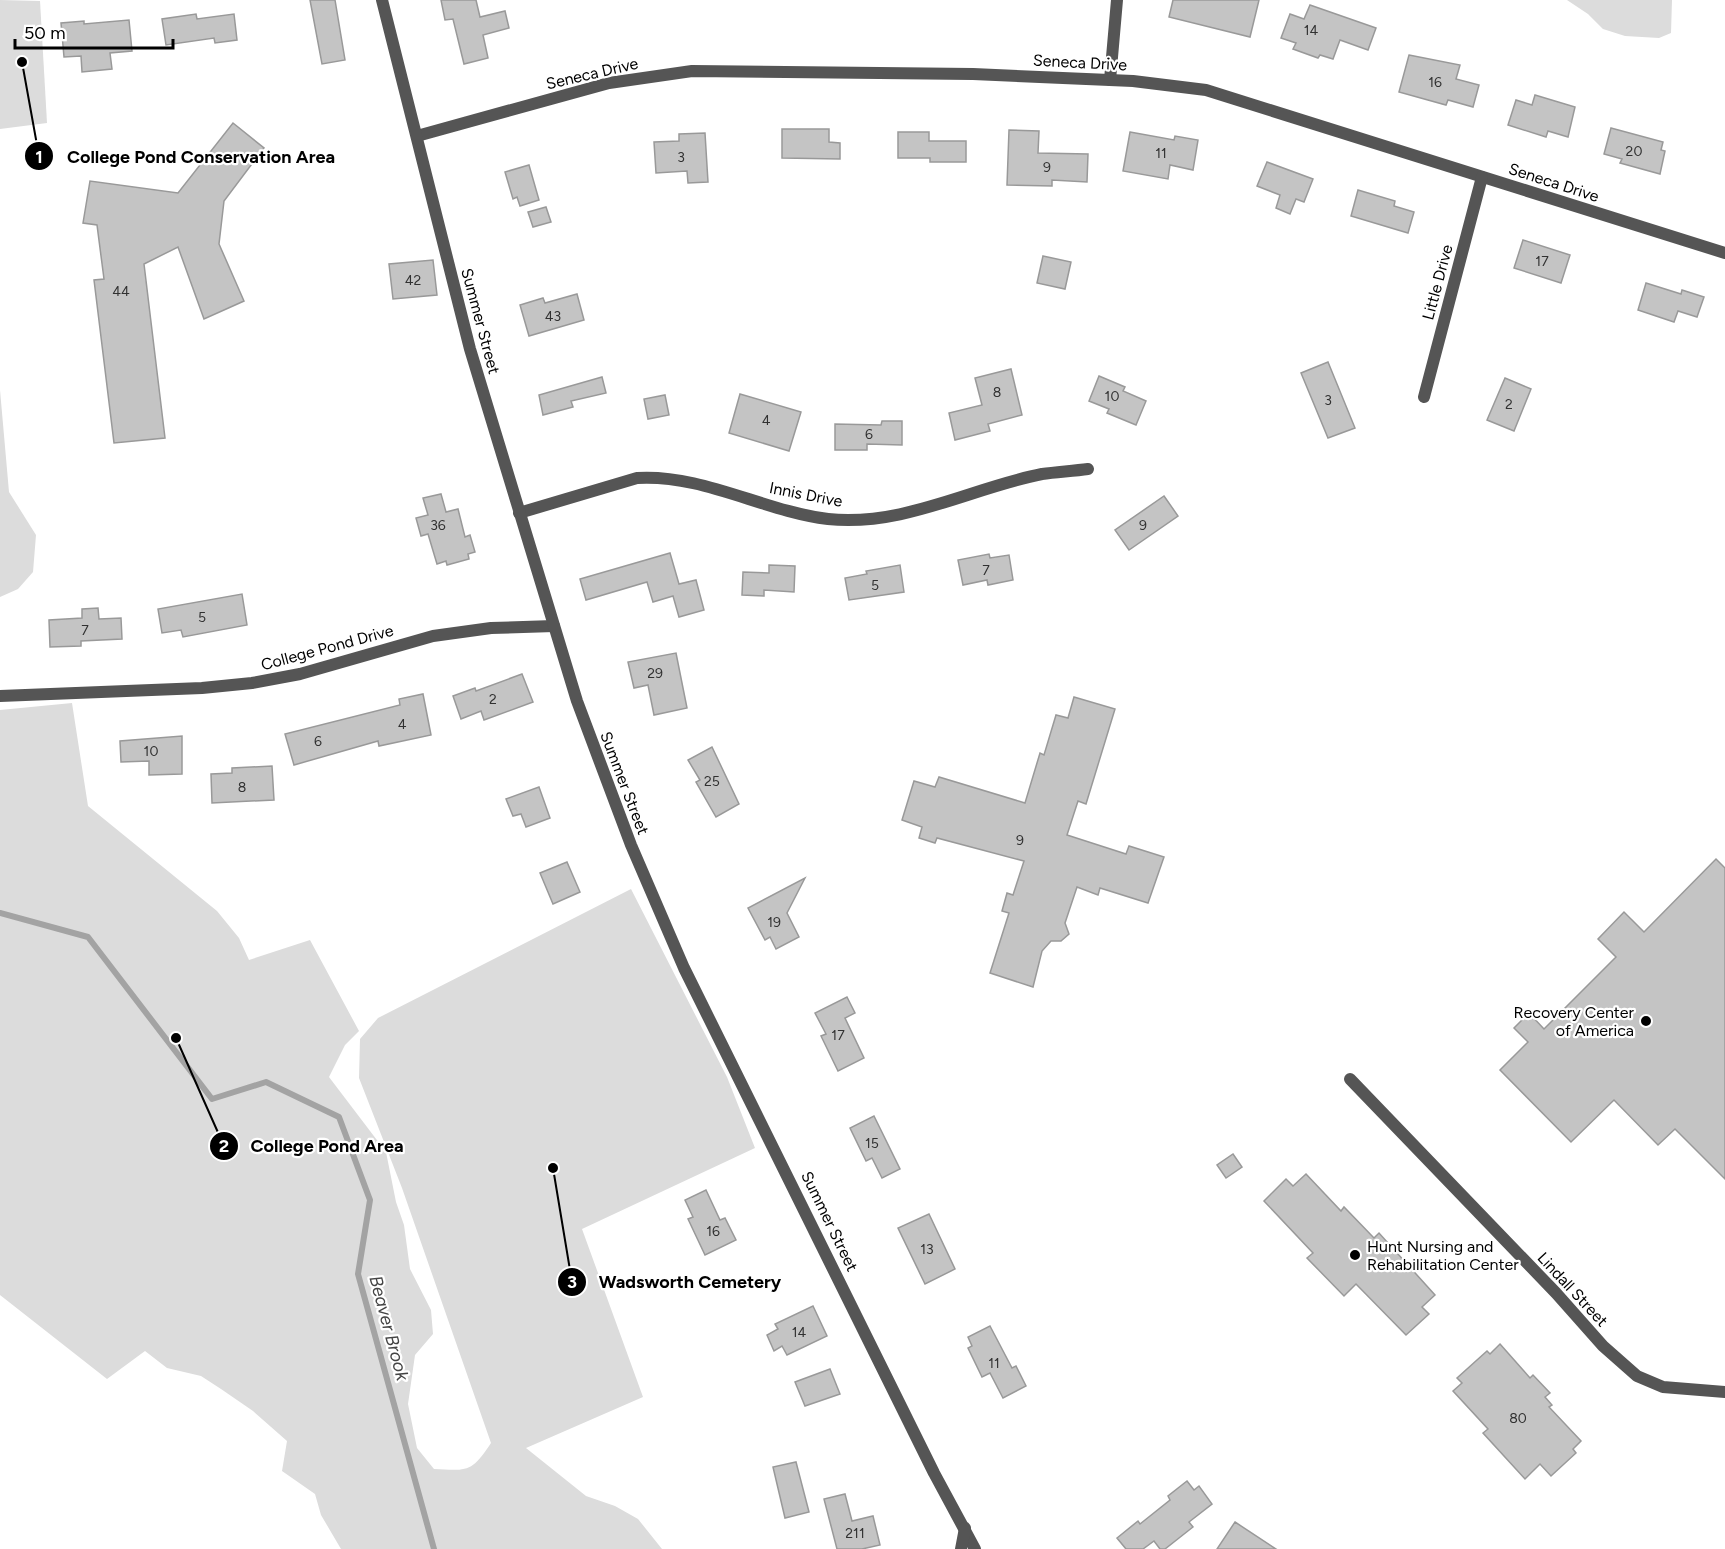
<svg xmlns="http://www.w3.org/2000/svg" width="1725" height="1549" font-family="Figtree,sans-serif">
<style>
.green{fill:#dcdcdc}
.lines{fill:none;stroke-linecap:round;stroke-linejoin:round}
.stream{stroke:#a3a3a3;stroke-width:6}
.building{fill:#c4c4c4;stroke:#999;stroke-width:1.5}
.minor{stroke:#555;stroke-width:12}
.tertiary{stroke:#555;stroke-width:12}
.poi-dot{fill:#000;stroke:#fff;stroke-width:2}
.labels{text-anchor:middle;stroke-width:4.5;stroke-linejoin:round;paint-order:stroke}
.number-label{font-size:14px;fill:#313131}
.street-label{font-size:16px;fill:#000;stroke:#fff}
.poi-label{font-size:16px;fill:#000;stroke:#fff;text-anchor:end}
.water-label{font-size:18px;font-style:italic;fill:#444;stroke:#fff}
.leader{fill:none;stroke:#000;stroke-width:2}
.callout-dot{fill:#000;stroke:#fff;stroke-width:2}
.mark-label{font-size:18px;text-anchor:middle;font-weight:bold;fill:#fff}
.callout-label{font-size:18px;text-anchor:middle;font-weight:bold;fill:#000;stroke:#fff;stroke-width:4.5;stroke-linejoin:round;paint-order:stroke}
</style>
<rect width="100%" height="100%" fill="#fff"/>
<g class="green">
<path d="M0 0 40 1 47 123 0 129Z"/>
<path d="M1567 0H1672L1671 33 1659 38 1625 36 1603 29 1588 14Z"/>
<path d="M0 390 9 492 36 535 33 572 18 589 0 597Z"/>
<path d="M72 703 88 806 217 911 239 938 249 960 310 940 359 1031 345 1045 329 1077 386 1152 396 1202 404 1225 410 1269 431 1310 433 1334 415 1355 408 1404 417 1448 434 1469C468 1471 472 1472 491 1443L402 1188 359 1078 360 1039 378 1018 631 889 727 1077 755 1148 582 1229 643 1397 526 1448 586 1496 615 1506 638 1519 662 1549H341L321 1515 315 1494 282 1471 287 1441 253 1411 221 1389 201 1376 167 1368 145 1351 107 1379 0 1295V710Z"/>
</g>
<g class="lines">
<path class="stream" d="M0 913 88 937 212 1099 266 1082 339 1117 370 1200 358 1274 434 1549"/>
</g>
<g class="building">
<path d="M310 0H335L345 60 322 64Z"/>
<path d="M441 0H476L480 17 505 11 509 28 483 35 488 58 464 64 453 19 445 20Z"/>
<path d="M1173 0H1259L1250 37 1169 17Z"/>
<path d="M1310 5 1376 28 1368 50 1340 40 1333 59 1320 55 1318 58 1293 49 1296 43 1281 38 1290 14 1304 19Z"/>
<path d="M196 14 197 19 234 14 237 40 215 43 214 38 166 45 162 19Z"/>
<path d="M129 20 132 51 110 53 112 69 82 72 81 56 64 57 61 23 84 21V24Z"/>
<path d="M1409 55 1460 65 1456 79 1479 85 1473 107 1448 100 1446 105 1399 92Z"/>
<path d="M1535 95 1575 107 1568 137 1548 131 1546 137 1508 125 1516 100 1532 105Z"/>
<path d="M233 123 264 148 224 201 219 244 244 301 204 319 178 247 144 264 165 438 114 443 94 280 104 279 97 225 83 223 90 181 178 193Z"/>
<path d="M1611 128 1663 142 1661 150 1665 151 1660 174 1620 163 1622 159 1604 154Z"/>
<path d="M782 129H829V142L840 143V159L782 158Z"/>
<path d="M1009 130 1039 131 1038 153 1088 154 1087 182 1052 180V186L1007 185Z"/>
<path d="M898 132H929V141H966V162H930V158H898Z"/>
<path d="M1130 132 1174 140 1175 136 1198 140 1193 170 1170 165 1168 179 1123 171Z"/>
<path d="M705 133 708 182 688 183 687 171 656 173 654 142 679 141V134Z"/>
<path d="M1267 162 1313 179 1304 202 1296 199 1290 214 1276 208 1280 195 1257 186Z"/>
<path d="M529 165 539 200 520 206 517 197 513 199 505 172Z"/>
<path d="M1358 190 1395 201 1394 206 1414 212 1408 233 1351 216Z"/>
<path d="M546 207 551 222 533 227 528 212Z"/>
<path d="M1523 240 1570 255 1561 283 1514 268Z"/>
<path d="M1043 256 1071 262 1065 289 1037 283Z"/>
<path d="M433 260 437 295 393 299 389 264Z"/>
<path d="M1646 283 1681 294 1682 290 1704 297 1697 317 1678 311 1674 322 1638 310Z"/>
<path d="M577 294 584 320 529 336 520 305 543 298 545 303Z"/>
<path d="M1328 362 1355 428 1328 438 1301 373Z"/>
<path d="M1011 369 1022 415 988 424 990 431 955 440 949 413 982 405 975 378Z"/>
<path d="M1099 376 1125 387 1123 391 1146 401 1136 425 1107 413 1109 409 1089 401Z"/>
<path d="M602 377 606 393 571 401 573 407 543 415 539 395Z"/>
<path d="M1505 378 1531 389 1514 431 1487 420Z"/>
<path d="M740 394 801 412 789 451 729 433Z"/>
<path d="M665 395 669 415 648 419 644 399Z"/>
<path d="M882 421H902V445L867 444V450H835V424L881 425Z"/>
<path d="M441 494 446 512 458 509 465 537 470 535 475 552 468 554 469 559 447 565 446 561 437 564 428 534 421 536 416 518 428 515 423 498Z"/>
<path d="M1164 496 1178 516 1129 550 1115 530Z"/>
<path d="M670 553 679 584 696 580 704 610 679 617 673 596 653 602 647 582 586 600 580 579Z"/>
<path d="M989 554 990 558 1009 555 1013 580 988 585 987 580 963 585 958 560Z"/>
<path d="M769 565 795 566 794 592 764 590V596L742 595 743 572 769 573Z"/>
<path d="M900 565 904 592 849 600 845 578 867 574 866 571Z"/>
<path d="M242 594 247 625 183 637 181 630 162 633 158 609Z"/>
<path d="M98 608 99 619 121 618 122 639 81 641V646L50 647 49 620 82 618V609Z"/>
<path d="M676 653 687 708 654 715 648 685 634 688 628 662Z"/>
<path d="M522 674 533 702 484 720 481 711 461 719 453 696 475 688 476 691Z"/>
<path d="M423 694 431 735 379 746 378 741 294 765 285 734 400 705 399 699Z"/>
<path d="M1074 697 1115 709 1086 804 1078 801 1067 835 1126 854 1129 846 1164 857 1148 903 1100 888 1098 895 1077 887 1065 923 1069 934 1061 941H1051L1042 951 1033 987 990 973 1009 913 1002 911 1007 893 1013 895 1024 861 937 838 935 843 919 838 922 827 902 820 914 781 935 787 939 777 1025 803 1040 753 1044 755 1056 715 1068 718Z"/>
<path d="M182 736V774L149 775V761L121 762 120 741Z"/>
<path d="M712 747 739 804 716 817 696 782 700 780 688 760Z"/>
<path d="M272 766 274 800 212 803 211 774 232 773V768Z"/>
<path d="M539 787 550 818 526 827 521 814 513 816 506 799Z"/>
<path d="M1716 859 1725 868V1179L1675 1129 1658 1145 1614 1100 1571 1142 1500 1070 1528 1042 1514 1028 1529 1013 1544 1029 1616 957 1598 939 1624 912 1644 932Z"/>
<path d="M567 862 580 892 553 904 540 873Z"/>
<path d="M805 878 787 913 799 937 776 949 770 937 765 940 748 908Z"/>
<path d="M847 997 855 1013 845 1018 864 1058 838 1071 821 1036 826 1034 815 1013Z"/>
<path d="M874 1116 900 1169 882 1178 872 1158 866 1161 850 1128Z"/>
<path d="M1233 1154 1242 1167 1226 1178 1217 1165Z"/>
<path d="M1306 1174 1341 1211 1344 1207 1374 1238 1379 1233 1435 1295 1422 1307 1429 1314 1406 1335 1356 1284 1344 1296 1307 1258 1313 1253 1264 1201 1286 1179 1293 1186Z"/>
<path d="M706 1190 720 1220 725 1218 736 1240 705 1255 688 1219 693 1217 685 1200Z"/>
<path d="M929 1214 955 1269 925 1284 898 1228Z"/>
<path d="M813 1306 827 1336 787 1355 782 1346 774 1351 767 1335 778 1329 775 1324Z"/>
<path d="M990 1326 1012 1368 1016 1366 1026 1386 1003 1398 990 1373 982 1377 968 1348 972 1346 968 1337Z"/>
<path d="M1500 1344 1530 1378 1533 1375 1550 1393 1545 1397 1552 1405 1549 1407 1581 1441 1573 1449 1576 1453 1551 1476 1540 1464 1525 1479 1483 1433 1488 1429 1453 1391 1462 1383 1457 1378 1487 1351 1490 1354Z"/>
<path d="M830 1369 840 1394 805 1406 795 1382Z"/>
<path d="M796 1462 809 1512 785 1518 773 1467Z"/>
<path d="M1187 1481 1194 1490 1199 1486 1212 1504 1189 1522 1193 1527 1165 1549H1160L1154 1541 1143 1549H1126L1117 1538 1138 1521 1140 1524 1170 1500 1168 1496Z"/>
<path d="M845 1494 852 1521 873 1516 880 1545 862 1549H837L824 1499Z"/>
<path d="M1235 1522 1276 1549H1217Z"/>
</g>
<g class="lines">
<g class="minor">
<path d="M1110 80 1117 0"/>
<path d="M417 136 609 83 692 71 973 74 1133 81 1206 90 1725 253"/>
<path d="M1424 397 1482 177"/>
<path d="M519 513 637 478C703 474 763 511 828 519 903 527 971 488 1042 474 1057 472 1073 471 1088 469"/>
<path d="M0 696 202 688 252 683 300 674 433 636 491 628 554 626"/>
<path d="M1350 1079 1556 1293 1603 1346 1637 1376 1663 1387 1725 1392"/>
</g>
<g class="tertiary">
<path d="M382 0 470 349 577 701 631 845 684 968 934 1473 975 1549"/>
<path d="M961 1549 965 1528"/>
</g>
</g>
<g class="poi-dot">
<circle cx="1646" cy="1021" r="6"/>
<circle cx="1355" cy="1255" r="6"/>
</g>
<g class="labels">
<g class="number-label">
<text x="1311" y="35">14</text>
<text x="1435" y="87">16</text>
<text x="1634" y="156">20</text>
<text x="1161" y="158">11</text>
<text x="681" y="162">3</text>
<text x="1047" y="172">9</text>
<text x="1542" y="266">17</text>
<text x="413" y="285">42</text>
<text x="121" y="296">44</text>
<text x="553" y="321">43</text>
<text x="997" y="397">8</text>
<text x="1112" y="401">10</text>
<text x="1328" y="405">3</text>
<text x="1509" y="409">2</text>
<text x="766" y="425">4</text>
<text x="869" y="439">6</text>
<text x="438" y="530">36</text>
<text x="1143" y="530">9</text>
<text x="986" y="575">7</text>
<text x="875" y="590">5</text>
<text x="202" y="622">5</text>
<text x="85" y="635">7</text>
<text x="655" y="678">29</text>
<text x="493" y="704">2</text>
<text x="402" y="729">4</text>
<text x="318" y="746">6</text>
<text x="151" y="756">10</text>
<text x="712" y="786">25</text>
<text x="242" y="792">8</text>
<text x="1020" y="845">9</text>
<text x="774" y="927">19</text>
<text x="838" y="1040">17</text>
<text x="872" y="1148">15</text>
<text x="713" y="1236">16</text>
<text x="927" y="1254">13</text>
<text x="799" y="1337">14</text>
<text x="994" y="1368">11</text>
<text x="1518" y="1423">80</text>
<text x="855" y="1538">211</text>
</g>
<g class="street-label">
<text transform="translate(1080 62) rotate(3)" y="6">Seneca Drive</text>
<text transform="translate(592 73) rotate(-13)" y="6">Seneca Drive</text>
<text transform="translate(1554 182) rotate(18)" y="6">Seneca Drive</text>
<text transform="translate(1437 282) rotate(-75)" y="6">Little Drive</text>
<text transform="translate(481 321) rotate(75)" y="6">Summer Street</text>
<text transform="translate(806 494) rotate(11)" y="6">Innis Drive</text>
<text transform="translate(327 647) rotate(-15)" y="6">College Pond Drive</text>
<text transform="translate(625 783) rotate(69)" y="6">Summer Street</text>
<text transform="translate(830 1221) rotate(64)" y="6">Summer Street</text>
<text transform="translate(1573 1289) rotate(47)" y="6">Lindall Street</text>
</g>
<g class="poi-label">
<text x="1634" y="1018">Recovery Center<tspan x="1634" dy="18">of America</tspan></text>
<text x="1367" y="1252" text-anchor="start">Hunt Nursing and<tspan x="1367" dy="18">Rehabilitation Center</tspan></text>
</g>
<g class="water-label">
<text transform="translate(389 1328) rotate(75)" y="6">Beaver Brook</text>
</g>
</g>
<path class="leader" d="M22 62L39 156M176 1038L224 1146M553 1168L572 1282"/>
<g class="callout-dot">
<circle cx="22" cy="62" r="6"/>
<circle cx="176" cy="1038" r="6"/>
<circle cx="553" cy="1168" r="6"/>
<circle cx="39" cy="156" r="15"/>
<circle cx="224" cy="1146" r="15"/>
<circle cx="572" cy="1282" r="15"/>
</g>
<g class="mark-label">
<text x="39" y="163">1</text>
<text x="224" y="1152">2</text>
<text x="572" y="1288">3</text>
</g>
<g class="callout-label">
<text x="201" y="163">College Pond Conservation Area</text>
<text x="327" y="1152">College Pond Area</text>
<text x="690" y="1288">Wadsworth Cemetery</text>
</g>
<path d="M15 39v9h158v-9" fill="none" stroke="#000000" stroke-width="3"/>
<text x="24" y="39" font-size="18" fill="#000000" stroke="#ffffff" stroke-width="4.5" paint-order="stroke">50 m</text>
</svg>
